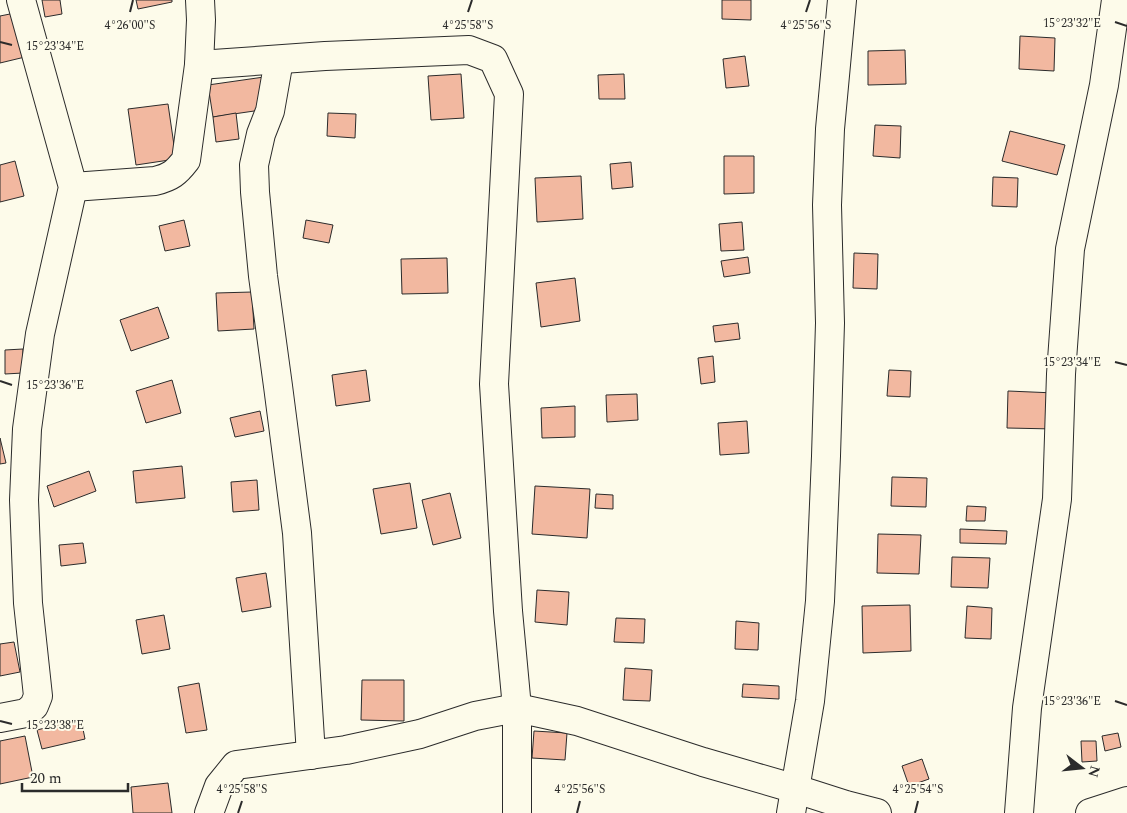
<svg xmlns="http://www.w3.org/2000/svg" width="1127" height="813" font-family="Spectral,serif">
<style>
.building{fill:#f2b8a0;stroke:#2b2b2b}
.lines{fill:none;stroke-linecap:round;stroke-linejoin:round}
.minor-casing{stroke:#2b2b2b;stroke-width:30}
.minor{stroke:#fdfbea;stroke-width:28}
.ticks{fill:none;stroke:#2b2b2b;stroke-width:2}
.ticks-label{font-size:12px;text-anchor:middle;fill:#2b2b2b;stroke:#fdfbea;stroke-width:4;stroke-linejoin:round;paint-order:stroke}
</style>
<rect width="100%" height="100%" fill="#fdfbea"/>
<g class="building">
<path d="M42 0H60L62 14 45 17Z"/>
<path d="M136 0H172V2L138 9Z"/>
<path d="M722 0H751V20L722 19Z"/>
<path d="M15 13 25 57 0 63V16Z"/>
<path d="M1020 36 1055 38 1054 71 1019 69Z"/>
<path d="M905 50 906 84 868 85V51Z"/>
<path d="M745 56 749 86 726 88 723 59Z"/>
<path d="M461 74 464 118 431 120 428 76Z"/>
<path d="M624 74 625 99H599L598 75Z"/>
<path d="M264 77 268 109 213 117 208 85Z"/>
<path d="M168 104 176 159 136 165 128 109Z"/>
<path d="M236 113 239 139 216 142 213 117Z"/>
<path d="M328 113 356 114 355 138 327 136Z"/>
<path d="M875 125 901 126 900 158 873 156Z"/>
<path d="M1010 131 1065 145 1057 175 1002 161Z"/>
<path d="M724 156H754V193L724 194Z"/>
<path d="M15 161 24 196 0 202V165Z"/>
<path d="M631 162 633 187 612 189 610 164Z"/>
<path d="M581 176 583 219 537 222 535 178Z"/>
<path d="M993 177 1018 178 1017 207 992 206Z"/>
<path d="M184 220 190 246 165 251 159 226Z"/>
<path d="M306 220 333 225 329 243 303 238Z"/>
<path d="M742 222 744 250 721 251 719 224Z"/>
<path d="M854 253 878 254 877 289 853 288Z"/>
<path d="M748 257 750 273 724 277 721 261Z"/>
<path d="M447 258 448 293 402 294 401 259Z"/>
<path d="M575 278 580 321 541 327 536 283Z"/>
<path d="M252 292 254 329 218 331 216 293Z"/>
<path d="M158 307 169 338 131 351 120 320Z"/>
<path d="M738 323 740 339 715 342 713 326Z"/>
<path d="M23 349V373L5 374V350Z"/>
<path d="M713 356 715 382 701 384 698 358Z"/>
<path d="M366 370 370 401 336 406 332 375Z"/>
<path d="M889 370 911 371 910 397 887 396Z"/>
<path d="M172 380 181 413 146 423 136 391Z"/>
<path d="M1008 391 1055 393 1054 429 1007 428Z"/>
<path d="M637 394 638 420 607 422 606 395Z"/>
<path d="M575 406V437L542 438 541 408Z"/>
<path d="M260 411 264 431 235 437 230 418Z"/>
<path d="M747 421 749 453 720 455 718 423Z"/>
<path d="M0 438 6 463 0 464Z"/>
<path d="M182 466 185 498 136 503 133 471Z"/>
<path d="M89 471 96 491 54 507 47 486Z"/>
<path d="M892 477 927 478 926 507 891 506Z"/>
<path d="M257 480 259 510 233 512 231 482Z"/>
<path d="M410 483 417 528 381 534 373 489Z"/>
<path d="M535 486 590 489 587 538 532 534Z"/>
<path d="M450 493 461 538 433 545 422 500Z"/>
<path d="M596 494 613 495V509L595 508Z"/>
<path d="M967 506 986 507 985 521H966Z"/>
<path d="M960 529 1007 531 1006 544 960 543Z"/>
<path d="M878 534 921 535 919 574 877 573Z"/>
<path d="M83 543 86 563 61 566 59 545Z"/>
<path d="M952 557 990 558 988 588 951 587Z"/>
<path d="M266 573 271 607 242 612 236 578Z"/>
<path d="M537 590 569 592 567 625 535 622Z"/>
<path d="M910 605 911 651 863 653 862 606Z"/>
<path d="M967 606 992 608 991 639 965 638Z"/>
<path d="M164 615 170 649 142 654 136 620Z"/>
<path d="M616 618 645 619 644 643 614 642Z"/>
<path d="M736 621 759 623 758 650 735 649Z"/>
<path d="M14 642 20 672 0 676V644Z"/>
<path d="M625 668 652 670 650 701 623 700Z"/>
<path d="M362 680H404V721L361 720Z"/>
<path d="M199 683 207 730 186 733 178 687Z"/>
<path d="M743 684 779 686V699L742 697Z"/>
<path d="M81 719 85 739 42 749 37 730Z"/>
<path d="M534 731 567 733 565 760 532 758Z"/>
<path d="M1118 733 1121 747 1105 751 1102 736Z"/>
<path d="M25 736 33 777 0 784V741Z"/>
<path d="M1081 741H1096L1097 761 1082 762Z"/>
<path d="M922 759 929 779 909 786 902 766Z"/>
<path d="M168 783 172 813H133L131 787Z"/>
</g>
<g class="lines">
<defs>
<g id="minor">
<path d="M279 60 270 111 261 134 254 165 255 192 263 276 278 386 297 533 311 755"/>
<path d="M199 65 325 56 469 50 493 59 509 94 494 384 508 611 517 708V813"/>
<path d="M73 187 155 181C171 177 176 173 186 160L199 65 201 20 200 0"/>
<path d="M0 718 26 713 34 706 38 696 28 603 24 500 27 429 40 334 73 187 21 0"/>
<path d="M209 813 219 786 236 765 346 750 420 734 475 716 517 708 577 721 703 762 796 789 846 805 877 813"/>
<path d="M791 813 810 701 820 601 826 456 830 323 827 205 830 129 842 0"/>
<path d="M1019 813 1027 708 1057 499 1061 374 1070 249 1104 85 1116 0"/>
<path d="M1090 813 1127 801"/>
</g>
</defs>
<use href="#minor" class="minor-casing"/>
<use href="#minor" class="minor"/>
</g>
<path class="ticks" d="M130 12 133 0M468 12 472 0M806 12 810 0M1115 22 1127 26M0 42 12 45M1115 362 1127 365M0 381 12 385M1115 701 1127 705M0 721 12 724M238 813 242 801M577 813 580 801M915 813 918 801"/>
<g class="ticks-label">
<text x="1072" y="27">15°23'32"E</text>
<text x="130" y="29">4°26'00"S</text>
<text x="468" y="29">4°25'58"S</text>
<text x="806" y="29">4°25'56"S</text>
<text x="55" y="50">15°23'34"E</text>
<text x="1072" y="366">15°23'34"E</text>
<text x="55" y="389">15°23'36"E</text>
<text x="1072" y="705">15°23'36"E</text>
<text x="55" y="729">15°23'38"E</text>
<text x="242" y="793">4°25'58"S</text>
<text x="580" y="793">4°25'56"S</text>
<text x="918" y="793">4°25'54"S</text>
</g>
<g transform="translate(1082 768) rotate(106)" stroke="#fdfbea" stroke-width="4" paint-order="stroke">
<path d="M0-4L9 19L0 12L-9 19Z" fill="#2b2b2b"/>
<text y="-8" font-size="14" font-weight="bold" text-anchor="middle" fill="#2b2b2b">N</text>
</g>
<path d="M22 783v8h106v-8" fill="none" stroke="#2b2b2b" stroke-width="2.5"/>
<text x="30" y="783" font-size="15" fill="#2b2b2b" stroke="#fdfbea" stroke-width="4" paint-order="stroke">20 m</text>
</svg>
